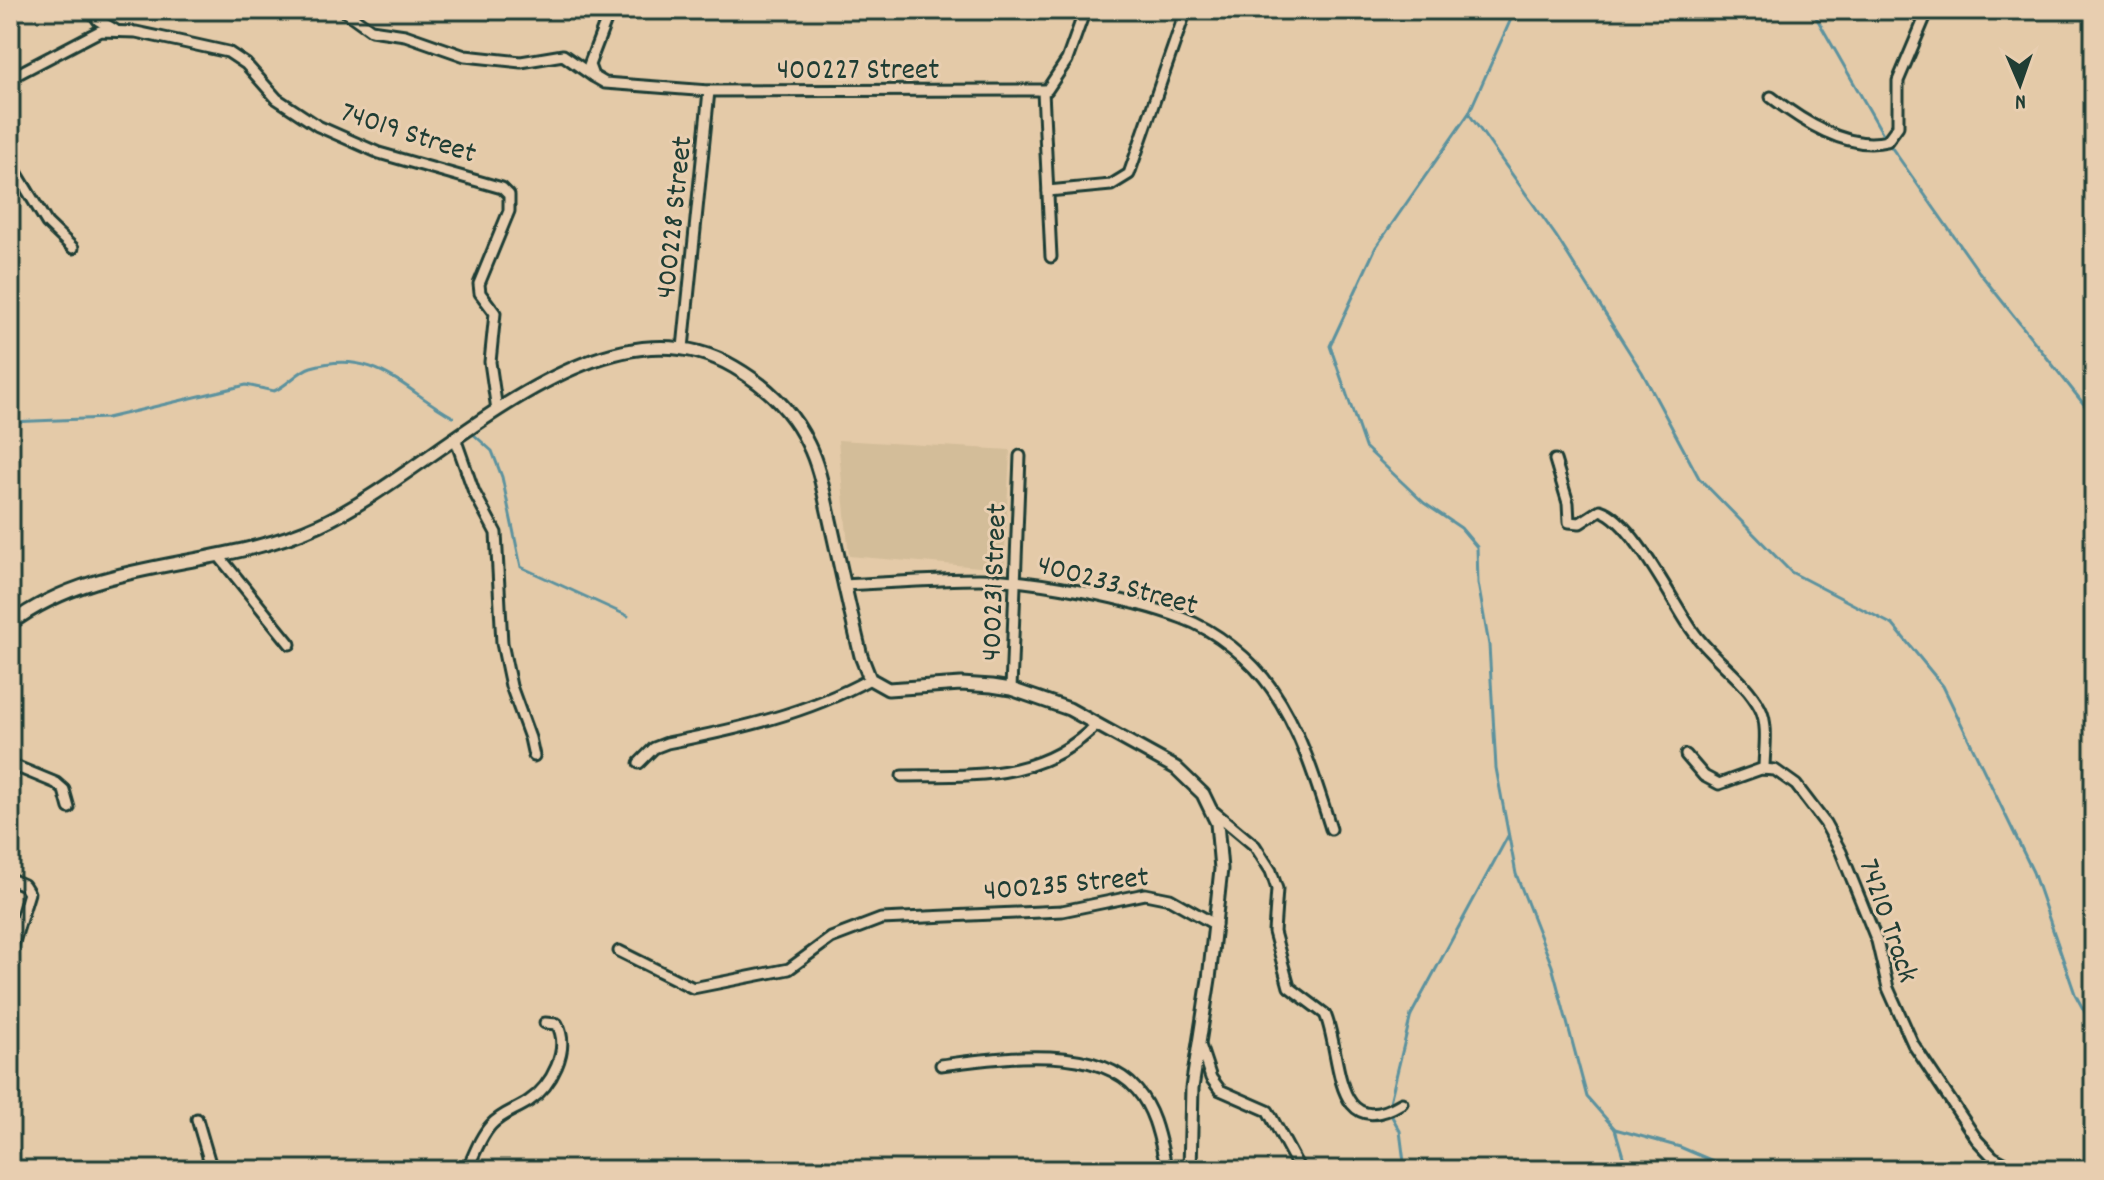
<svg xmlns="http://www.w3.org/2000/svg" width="2104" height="1180" font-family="Dekko,sans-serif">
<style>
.built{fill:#d3bd99}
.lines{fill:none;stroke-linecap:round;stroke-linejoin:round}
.stream{stroke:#5c929e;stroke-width:3}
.minor-casing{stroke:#1f3d34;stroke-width:15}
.tertiary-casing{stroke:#1f3d34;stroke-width:17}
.minor{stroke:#e8ceb0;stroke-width:9}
.tertiary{stroke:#e8ceb0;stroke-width:11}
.labels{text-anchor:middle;stroke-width:6;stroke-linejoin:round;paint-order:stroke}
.street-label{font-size:30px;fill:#1f3d34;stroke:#e8ceb0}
</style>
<rect width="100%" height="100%" fill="#e4caa8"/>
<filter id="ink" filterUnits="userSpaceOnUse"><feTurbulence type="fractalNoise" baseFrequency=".0125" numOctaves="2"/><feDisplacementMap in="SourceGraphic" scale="16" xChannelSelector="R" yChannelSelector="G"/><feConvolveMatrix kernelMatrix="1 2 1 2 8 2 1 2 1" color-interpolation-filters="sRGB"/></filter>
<g filter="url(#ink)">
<path class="built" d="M838 440 1010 450 1004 569 849 556Z"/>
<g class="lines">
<g class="stream">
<path d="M1515 10 1469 113 1376 247 1330 346 1365 447 1424 503 1461 528 1477 547 1478 583 1489 645 1496 768 1516 874 1552 966 1587 1097 1615 1129 1680 1147 1734 1170"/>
<path d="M1812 10 1887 141 1979 272 2094 417"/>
<path d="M1469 114 1556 236 1642 372 1699 478 1791 572 1893 625 1943 686 2033 872 2075 994 2094 1029"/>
<path d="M10 422 107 418 246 385 274 391C287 386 298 371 311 367 376 348 402 389 453 417"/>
<path d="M472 433 492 451 502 477 521 567 628 616"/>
<path d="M1389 1106 1411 1015 1508 836"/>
<path d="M1390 1113 1400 1131 1405 1170"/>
<path d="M1615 1129 1627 1170"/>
</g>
<defs>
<g id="minor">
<path d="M91 10 98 20 115 30"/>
<path d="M343 10 371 30 405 35 465 56 521 62 563 55 593 76"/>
<path d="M610 10 589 65 593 76 605 83 709 91 1047 90 1067 60 1085 10"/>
<path d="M10 78 100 31 136 32 183 42 228 52 246 64 277 99 318 126 379 153 502 188 509 195V211L479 284 480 293 495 313 490 362 497 410"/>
<path d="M1043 91 1051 257"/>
<path d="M1771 97C1801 120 1847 151 1887 141L1898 126V81L1928 10"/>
<path d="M10 162 47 223 73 248"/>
<path d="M1048 191 1111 185 1129 174 1186 10"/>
<path d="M683 348 709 91"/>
<path d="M455 438 474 492 496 533 502 643 511 686 530 738 534 756"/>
<path d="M1555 460 1568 503 1569 522 1580 523 1600 510C1632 519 1673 603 1692 630 1711 658 1744 678 1760 708 1769 725 1764 751 1764 769"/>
<path d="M219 556 290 644"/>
<path d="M844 585C889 583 934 579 979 579 1033 579 1131 599 1182 618 1216 630 1252 660 1272 689 1301 731 1316 781 1331 829"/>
<path d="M1011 689 1020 456"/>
<path d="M1686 755 1704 776 1719 784 1761 769 1775 770 1796 785 1825 823 1841 852 1877 941 1888 988 1913 1044 1977 1140 1993 1157 2017 1170"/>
<path d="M639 763 654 748 667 743C738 729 806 714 870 679"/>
<path d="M10 764 56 783 64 790 69 808"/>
<path d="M902 776C975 775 1042 781 1097 724"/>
<path d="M1212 810 1255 846 1271 871 1277 889 1274 932 1289 987 1325 1014C1342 1052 1332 1145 1402 1103"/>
<path d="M10 879 24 885 29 893 10 955"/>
<path d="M619 951 693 988 789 969 831 938 881 919 1062 911 1145 894 1170 899 1216 925"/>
<path d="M1200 1045 1211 1078 1220 1090 1268 1111 1300 1170"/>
<path d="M941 1065C996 1058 1096 1042 1137 1090 1156 1112 1160 1142 1167 1170"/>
<path d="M197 1119 212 1170"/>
<path d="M467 1170C474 1155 480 1137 491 1125 502 1113 516 1110 529 1101 551 1086 571 1050 557 1024L545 1023"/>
</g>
<path id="tertiary" d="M10 624C100 556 219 571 319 525 435 473 598 287 734 367 767 386 792 410 808 444 820 468 824 495 830 520 840 565 850 611 861 656L870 679 888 689 961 684 992 686 1011 689 1069 709 1176 768 1203 794 1217 823 1221 869 1209 979 1192 1088 1190 1170"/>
</defs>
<use href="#minor" class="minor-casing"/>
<use href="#tertiary" class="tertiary-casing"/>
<use href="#minor" class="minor"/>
<use href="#tertiary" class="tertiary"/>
</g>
</g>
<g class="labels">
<g class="street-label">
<text x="858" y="78">400227 Street</text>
<text transform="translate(409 131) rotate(18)" y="10">74019 Street</text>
<text transform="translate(672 217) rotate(-84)" y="10">400228 Street</text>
<text transform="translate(992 582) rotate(-88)" y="10">400231 Street</text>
<text transform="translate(1118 583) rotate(15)" y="10">400233 Street</text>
<text transform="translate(1066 882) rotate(-5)" y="10">400235 Street</text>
<text transform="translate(1890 920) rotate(71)" y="10">74210 Track</text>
</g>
</g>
<rect width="2104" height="1180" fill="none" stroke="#e8ceb0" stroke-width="40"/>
<rect x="20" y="20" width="2064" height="1140" fill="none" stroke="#1f3d34" stroke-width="3" filter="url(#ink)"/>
<g transform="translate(2020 84) rotate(178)" stroke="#e8ceb0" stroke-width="6" paint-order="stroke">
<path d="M0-6L14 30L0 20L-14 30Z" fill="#1f3d34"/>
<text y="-12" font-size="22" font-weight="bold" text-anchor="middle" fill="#1f3d34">N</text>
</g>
</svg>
